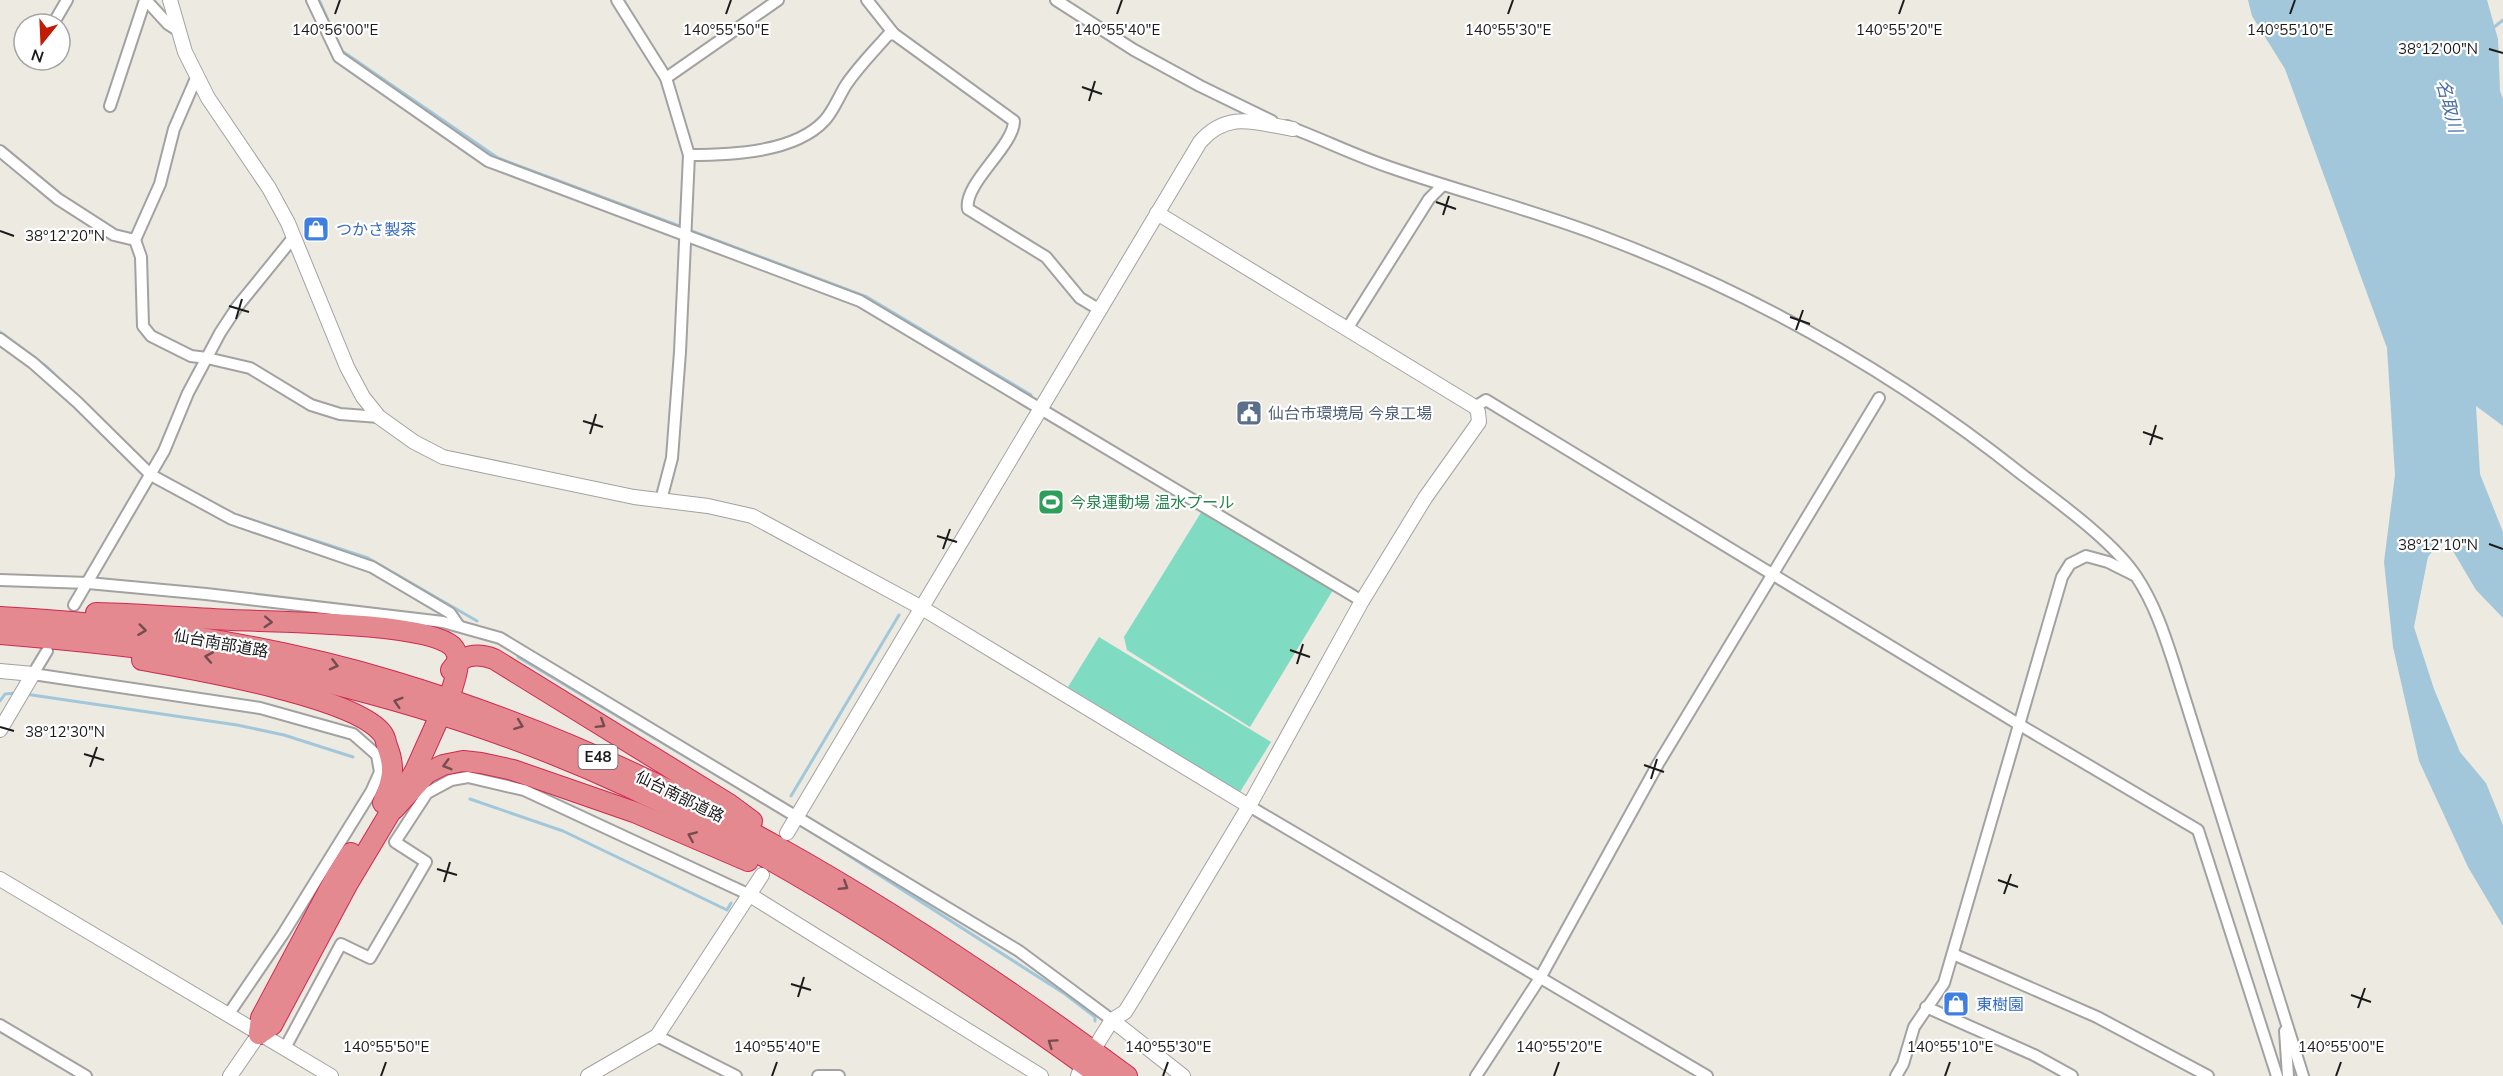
<svg xmlns="http://www.w3.org/2000/svg" width="2503" height="1076" font-family="Mulish,'Noto Sans JP',sans-serif">
<style>
.pitch{fill:#7fdbc2}
.water{fill:#a2c7da}
.lines{fill:none;stroke-linecap:round;stroke-linejoin:round}
.stream{stroke:#a2c7da;stroke-width:3}
.minor-casing{stroke:#a2a2a2;stroke-width:14}
.tertiary-casing{stroke:#a2a2a2;stroke-width:16}
.motorway-casing{stroke:#d2274e;stroke-width:22}
.minor{stroke:#fff;stroke-width:10}
.tertiary{stroke:#fff;stroke-width:14}
.motorway{stroke:#e4898f;stroke-width:20}
.oneway{stroke:#754c4f}
.ticks{fill:none;stroke:#1b1b1b;stroke-width:2}
.labels{text-anchor:middle;stroke-width:4.5;stroke-linejoin:round;paint-order:stroke}
.shield{fill:#fff;stroke:#5f5f5f;stroke-width:1.5}
.shield-label{font-size:15px;font-weight:bold;fill:#1b1b1b}
.shop-label{font-size:16px;fill:#366cbe;stroke:#fff;text-anchor:start}
.service-label{font-size:16px;fill:#4e5e75;stroke:#fff;text-anchor:start}
.leisure-label{font-size:16px;fill:#27864d;stroke:#fff;text-anchor:start}
.street-label{font-size:16px;fill:#1b1b1b;stroke:#fff}
.water-label{font-size:18px;font-style:italic;fill:#4b6fa8;stroke:#fff}
.ticks-label{font-size:15px;text-anchor:middle;fill:#1b1b1b;stroke:#fff;stroke-width:4.5;stroke-linejoin:round;paint-order:stroke}
</style>
<rect width="100%" height="100%" fill="#edeae1"/>
<g class="pitch">
<path d="M1202 511 1333 590 1250 727 1127 650 1124 637Z"/>
<path d="M1099 637 1271 742 1240 792 1068 687Z"/>
</g>
<path class="water" d="M2248 0H2487L2498 39 2500 91 2503 99V426L2476 406 2480 474 2503 532V618L2476 590 2444 536 2428 557 2414 627 2434 689 2460 752 2486 783 2503 825V926L2468 867 2419 761 2393 647 2384 562 2395 475 2387 348 2285 69 2252 16Z"/>
<g class="lines">
<g class="stream">
<path d="M319 0 342 51 498 158 682 227"/>
<path d="M2493 28 2503 20"/>
<path d="M689 230 867 297 1031 395"/>
<path d="M0 332 47 367 103 421"/>
<path d="M203 498 234 514 368 558 477 621"/>
<path d="M518 657 772 808"/>
<path d="M25 694 237 725 284 735 353 757"/>
<path d="M0 701 5 694 16 693"/>
<path d="M791 796 899 615"/>
<path d="M470 799 563 831 727 910 731 903"/>
<path d="M812 832 1065 994 1095 1017V1021"/>
</g>
<defs>
<g id="minor">
<path d="M146 0 168 24 179 31"/>
<path d="M312 0 339 57 488 161 860 301 1362 601"/>
<path d="M617 0 666 78 689 155 680 352 672 458 661 500"/>
<path d="M867 0 894 34"/>
<path d="M1056 0 1134 50 1200 86 1272 121"/>
<path d="M53 24 67 0"/>
<path d="M666 78 778 0"/>
<path d="M110 106 145 0"/>
<path d="M1287 126C1322 139 1356 156 1392 168 1461 192 1533 210 1601 236 1756 294 1895 373 2024 476 2057 501 2114 542 2136 576 2154 603 2164 633 2174 664L2303 1076"/>
<path d="M0 151 58 199 114 235 135 240 160 184 174 129 197 76"/>
<path d="M689 155C730 155 795 153 825 120 834 110 839 96 846 85 858 67 874 51 888 35L894 34 1014 121C1014 146 963 184 968 209L1046 257 1080 298 1100 310"/>
<path d="M135 240 141 257 143 326 151 336 191 356 207 358 250 368 311 405 340 414 379 417"/>
<path d="M1347 329 1429 199 1443 185"/>
<path d="M0 339 33 363 77 402 151 475 232 519 372 567 450 613 459 626"/>
<path d="M1475 407 1486 400 2020 725 2198 830 2277 1076"/>
<path d="M0 580 88 583 206 594 443 622 500 638 1019 951 1112 1020"/>
<path d="M74 605 164 451 188 393 220 333 237 307 293 238"/>
<path d="M47 651 33 674 260 708 353 734 377 755 380 772 371 792 283 934 228 1015"/>
<path d="M1249 806 1707 1076"/>
<path d="M1953 954 2097 1017 2208 1076"/>
<path d="M1926 1007 2034 1055 2072 1076"/>
<path d="M0 1025 86 1076"/>
<path d="M2285 1031 2288 1076"/>
<path d="M657 1036 736 1076"/>
<path d="M285 1048 341 944 370 958 426 862 395 842 427 793 451 780 468 777 524 790 750 895"/>
<path d="M818 1076H839"/>
<path d="M1476 1076 1540 978 1658 764 1879 398"/>
<path d="M1896 1076 1903 1064 1914 1027 1944 983 2062 577 2070 564 2086 556 2108 562 2134 575"/>
</g>
<g id="tertiary">
<path d="M170 0 185 52 208 98 269 188 288 223 347 367 363 397 379 417 414 442 443 457 634 497 708 506 752 516 922 608 1249 806"/>
<path d="M0 671 33 674 0 730"/>
<path d="M787 833 1200 142C1228 110 1256 123 1293 129"/>
<path d="M0 879 331 1076"/>
<path d="M750 895 1041 1076"/>
<path d="M1112 1020 1183 1076"/>
<path d="M1097 1044 1112 1020 1125 1012 1135 996 1249 806 1362 601 1425 498 1479 422 1478 412 1475 407 1157 213"/>
<path d="M230 1076 259 1034"/>
<path d="M588 1076 657 1036 762 875"/>
<path d="M1078 1076 1079 1073"/>
</g>
<g id="motorway">
<path d="M96 613C141 614 187 618 232 620 274 622 425 622 452 646 463 657 456 676 452 689"/>
<path d="M0 617C132 624 265 643 392 681 661 761 903 910 1127 1076"/>
<path d="M0 634C107 643 213 654 317 680 425 706 531 741 631 788 797 865 952 969 1100 1076"/>
<path d="M142 660C191 669 353 696 382 733 385 736 386 742 387 746 396 768 392 782 383 803"/>
<path d="M451 670C461 654 478 653 494 659L729 804 752 821"/>
<path d="M394 809 427 773 443 765 463 761 481 763 513 770 634 812 748 861"/>
<path d="M259 1034 272 1025 348 883 415 771 437 722"/>
<path d="M259 1034 261 1018 336 877 351 853"/>
</g>
</defs>
<use href="#minor" class="minor-casing"/>
<use href="#tertiary" class="tertiary-casing"/>
<use href="#motorway" class="motorway-casing"/>
<use href="#minor" class="minor"/>
<use href="#tertiary" class="tertiary"/>
<use href="#motorway" class="motorway"/>
</g>
<defs><path id="oneway-chevron" d="M-2-3.5L2.5 0L-2 3.5" fill="none" stroke-width="1.6" stroke-linecap="round" stroke-linejoin="round" transform="scale(1.5)"/></defs>
<g class="oneway">
<use href="#oneway-chevron" transform="translate(268 622) rotate(3)"/>
<use href="#oneway-chevron" transform="translate(142 630) rotate(7)"/>
<use href="#oneway-chevron" transform="translate(209 657) rotate(-170)"/>
<use href="#oneway-chevron" transform="translate(334 665) rotate(14)"/>
<use href="#oneway-chevron" transform="translate(398 702) rotate(-163)"/>
<use href="#oneway-chevron" transform="translate(601 724) rotate(32)"/>
<use href="#oneway-chevron" transform="translate(519 725) rotate(21)"/>
<use href="#oneway-chevron" transform="translate(447 765) rotate(164)"/>
<use href="#oneway-chevron" transform="translate(692 836) rotate(-157)"/>
<use href="#oneway-chevron" transform="translate(844 886) rotate(32)"/>
<use href="#oneway-chevron" transform="translate(1052 1043) rotate(-145)"/>
</g>
<path class="ticks" d="M335 14 340 0M726 14 731 0M1117 14 1122 0M1508 14 1513 0M1899 14 1904 0M2290 14 2295 0M2489 49 2503 53M1082 87 1102 94M1089 101 1095 81M1436 202 1456 209M1443 215 1449 196M0 231 14 236M229 306 249 312M1790 317 1810 324M236 319 242 299M1796 330 1803 310M583 421 603 427M2143 432 2163 439M590 434 596 414M2150 445 2156 425M937 536 957 542M2489 544 2503 549M943 549 950 529M1290 650 1310 657M1297 664 1303 644M0 727 14 731M84 754 104 760M1644 765 1664 772M90 767 97 747M1651 779 1657 759M437 869 457 875M1998 880 2018 887M444 882 450 862M2004 894 2011 874M791 984 811 990M2351 995 2371 1002M798 997 804 977M2358 1008 2365 988M381 1076 386 1062M772 1076 777 1062M1163 1076 1168 1062M1554 1076 1559 1062M1945 1076 1950 1062M2336 1076 2341 1062"/>
<defs>
<symbol id="shop-square" viewBox="-11 -11 22 22"><rect x="-9" y="-9" width="18" height="18" rx="4" fill="#3f7fe0" stroke="#fff"/><path d="M-5-2.5h2.3a2.7 3.5 0 0 1 5.4 0H5L5.5 6h-11ZM-1.5-2.5h3a1.5 2.3 0 0 0-3 0Z" fill="#fff"/></symbol>
<symbol id="civic-square" viewBox="-11 -11 22 22"><rect x="-9" y="-9" width="18" height="18" rx="4" fill="#5c6f8a" stroke="#fff"/><path d="M-.6-6.5H3V-4.5H.6V-3L4-1V1h2V6H-6V1h2V-1L-.6-3ZM-1.2 2.5V6h2.4V2.5Z" fill="#fff"/></symbol>
<symbol id="stadium-square" viewBox="-11 -11 22 22"><rect x="-9" y="-9" width="18" height="18" rx="4" fill="#2e9e5b" stroke="#fff"/><path d="M0-5a6.5 5 0 1 0 0 10a6.5 5 0 1 0 0-10ZM-3.5-1.8h7v3.6h-7Z" fill="#fff"/></symbol>
</defs>
<g fill-rule="evenodd">
<use href="#shop-square" x="301" y="214" width="30" height="30"/>
<use href="#civic-square" x="1234" y="398" width="30" height="30"/>
<use href="#stadium-square" x="1036" y="487" width="30" height="30"/>
<use href="#shop-square" x="1941" y="989" width="30" height="30"/>
</g>
<g class="labels">
<rect class="shield" x="578.5" y="745" width="39" height="24" rx="4.5"/>
<g class="shield-label">
<text x="598" y="762">E48</text>
</g>
<g class="shop-label">
<text x="336" y="235">つかさ製茶</text>
<text x="1976" y="1010">東樹園</text>
</g>
<g class="service-label">
<text x="1268" y="419">仙台市環境局 今泉工場</text>
</g>
<g class="leisure-label">
<text x="1070" y="508">今泉運動場 温水プール</text>
</g>
<g class="street-label">
<text transform="translate(221 643) rotate(10)" y="6">仙台南部道路</text>
<text transform="translate(680 796) rotate(26)" y="6">仙台南部道路</text>
</g>
<g class="water-label">
<text transform="translate(2449 106) rotate(75)" y="6">名取川</text>
</g>
</g>
<g class="ticks-label">
<text x="335" y="35">140°56'00"E</text>
<text x="726" y="35">140°55'50"E</text>
<text x="1117" y="35">140°55'40"E</text>
<text x="1508" y="35">140°55'30"E</text>
<text x="1899" y="35">140°55'20"E</text>
<text x="2290" y="35">140°55'10"E</text>
<text x="2438" y="54">38°12'00"N</text>
<text x="65" y="241">38°12'20"N</text>
<text x="2438" y="550">38°12'10"N</text>
<text x="65" y="737">38°12'30"N</text>
<text x="386" y="1052">140°55'50"E</text>
<text x="777" y="1052">140°55'40"E</text>
<text x="1168" y="1052">140°55'30"E</text>
<text x="1559" y="1052">140°55'20"E</text>
<text x="1950" y="1052">140°55'10"E</text>
<text x="2341" y="1052">140°55'00"E</text>
</g>
<g transform="translate(42 42) rotate(198)"><circle r="28" fill="#ffffff" stroke="#a4a4a4" stroke-width="1.5"/>
<path d="M0-4.5L10 22L0 15L-10 22Z" fill="#c31a04"/>
<text y="-9" font-size="16" font-weight="bold" text-anchor="middle" fill="#1b1b1b">N</text>
</g>
</svg>
